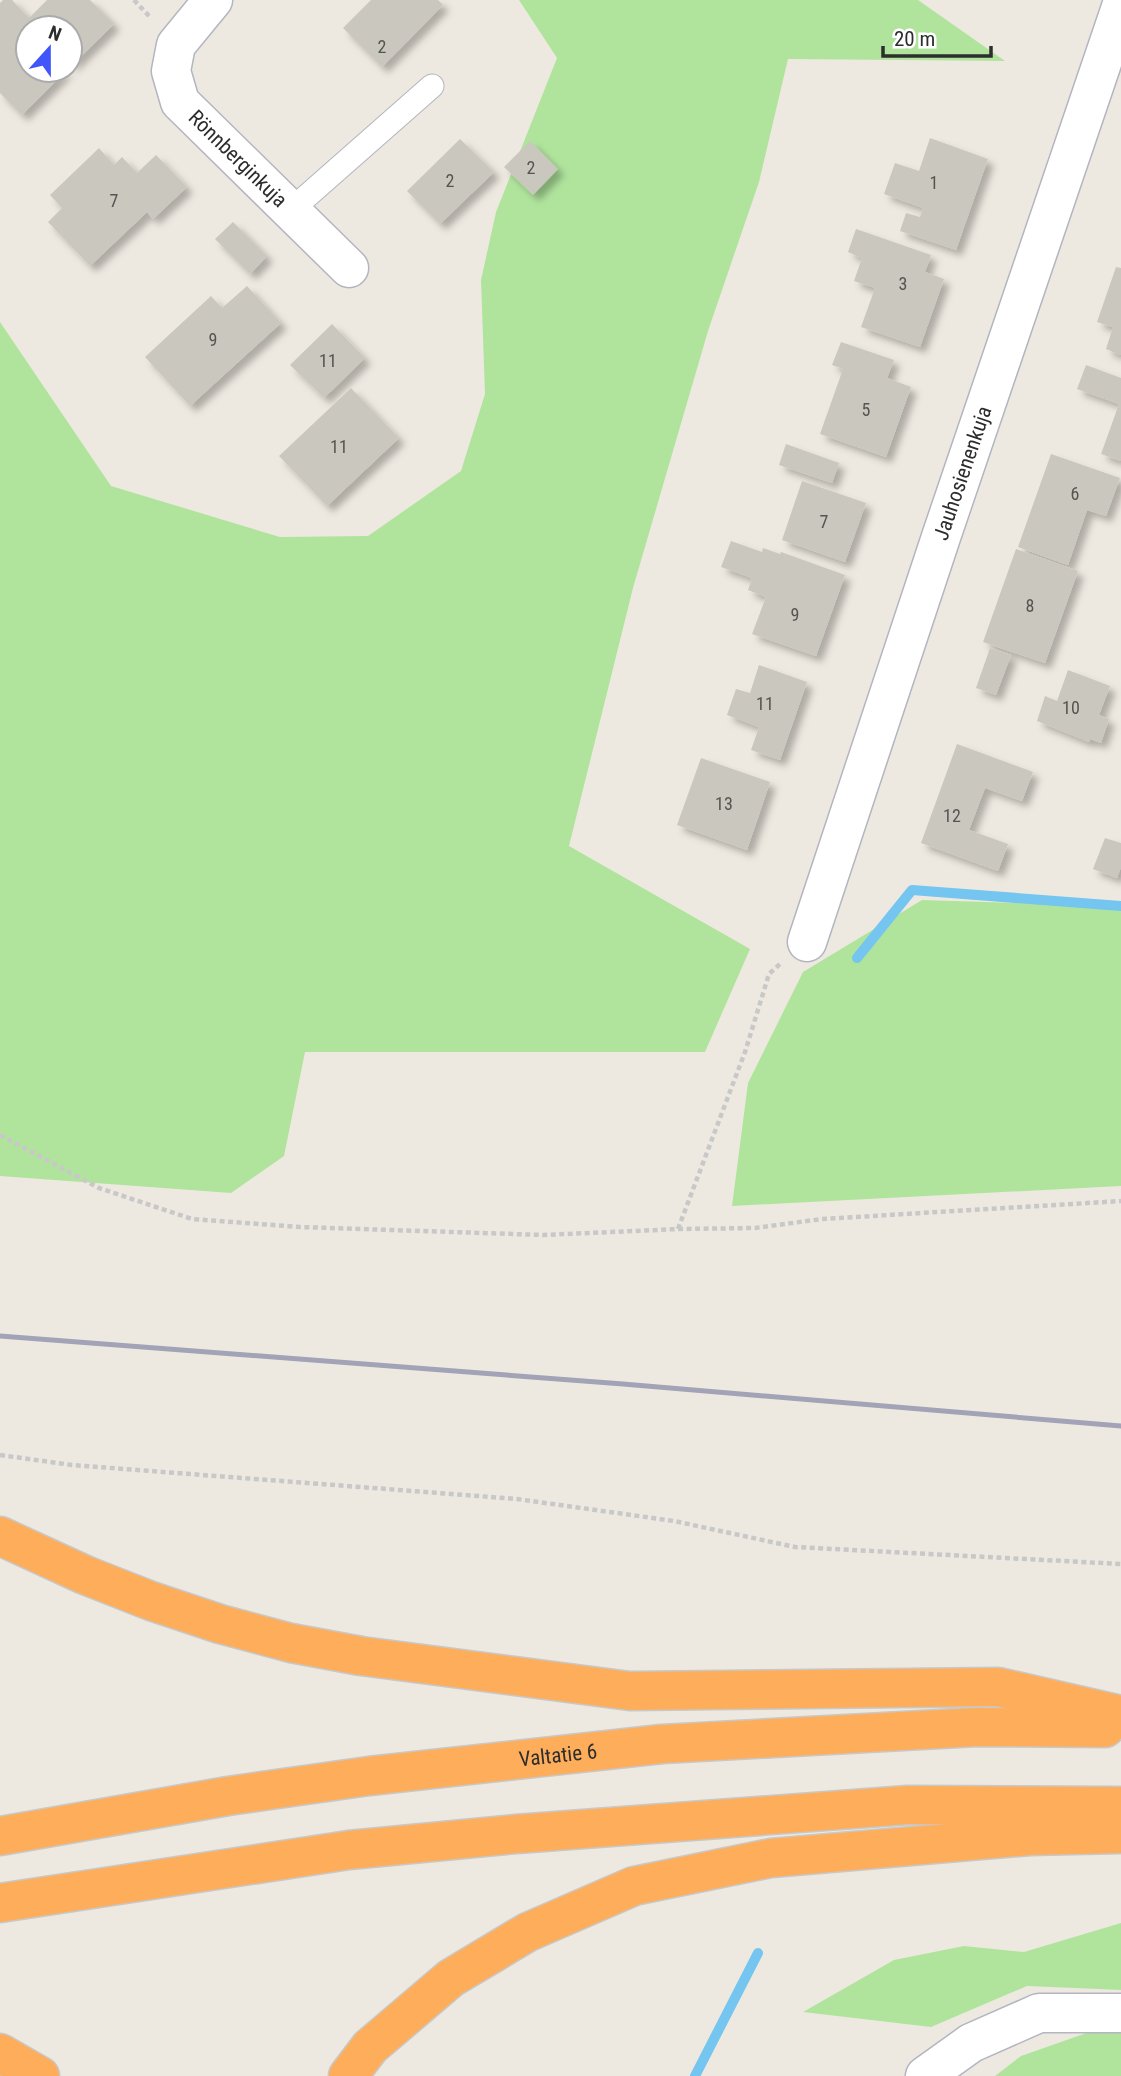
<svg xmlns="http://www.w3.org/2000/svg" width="1121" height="2076" font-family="'Roboto Condensed',sans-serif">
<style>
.green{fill:#b0e49d}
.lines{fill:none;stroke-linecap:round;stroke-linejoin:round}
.stream{stroke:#74c5ef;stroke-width:10}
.building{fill:#cac7be;filter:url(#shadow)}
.lane-casing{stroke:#b3b5c0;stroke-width:25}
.street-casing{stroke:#b3b5c0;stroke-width:41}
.highway-casing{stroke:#c8c8c8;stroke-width:41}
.path{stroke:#c8c8c8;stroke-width:4.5;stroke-dasharray:5 3.5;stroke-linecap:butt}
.lane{stroke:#fff;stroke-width:23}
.street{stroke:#fff;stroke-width:38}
.highway{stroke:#feae5b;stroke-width:38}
.rail{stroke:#a2a3b7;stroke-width:5}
.labels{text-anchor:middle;stroke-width:7;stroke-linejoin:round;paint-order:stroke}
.number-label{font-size:18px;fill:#545451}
.street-label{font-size:21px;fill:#2d2d2d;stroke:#fff}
</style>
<defs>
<filter id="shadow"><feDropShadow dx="6" dy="6" stdDeviation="3.5" flood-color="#0004"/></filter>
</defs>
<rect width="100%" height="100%" fill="#eee9e0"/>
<g class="green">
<path d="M519 0H918L1005 61 788 59 759 182 708 331 633 588 569 846 750 949 705 1052H305L284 1156 231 1193 0 1176V322L111 486 280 537 368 536 461 471 485 394 481 280 496 212 557 58Z"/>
<path d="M922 900 1121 906V1186L732 1206 748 1083 803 972Z"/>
<path d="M1121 1923V1990L1027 1986 931 2027 803 2012 894 1960 964 1946 1024 1952Z"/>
<path d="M1115 2023 1121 2025V2076H995L1021 2056Z"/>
</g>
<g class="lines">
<g class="stream">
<path d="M857 958 912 890 1121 906"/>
<path d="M695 2076 758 1953"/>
</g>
</g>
<g class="building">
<path d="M3 0H12L29 18 47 0H90L114 24 70 67V28H28V70H67L22 115 0 93V3Z"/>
<path d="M371 0H438L443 5 382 67 343 28Z"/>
<path d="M930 138 988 159 956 250 900 231 906 213 920 217 923 208 884 194 895 163 919 171Z"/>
<path d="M460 139 494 172 440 224 407 191Z"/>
<path d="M530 141 558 169 533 195 504 167Z"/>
<path d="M99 148 114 165 122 157 137 173 156 155 187 187 153 219 147 212 90 266 48 222 62 208 50 195Z"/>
<path d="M233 222 267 256 250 274 215 239Z"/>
<path d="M856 229 931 255 925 272 944 279 920 347 861 327 875 288 854 281 862 258 848 252Z"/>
<path d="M1116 267 1121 268V355L1106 349 1113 327 1097 322Z"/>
<path d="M247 286 281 323 190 406 145 357 211 296 222 308Z"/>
<path d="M332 324 365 358 324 398 290 365Z"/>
<path d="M841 342 894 360 887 378 911 387 886 457 820 434 843 369 832 365Z"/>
<path d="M1086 365 1121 378V461L1101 454 1119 404 1077 389Z"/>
<path d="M351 388 399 438 327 506 279 456Z"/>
<path d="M786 444 839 463 832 483 779 465Z"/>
<path d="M1051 454 1120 478 1106 516 1087 510 1068 565 1018 547Z"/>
<path d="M802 481 866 503 845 562 782 540Z"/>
<path d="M731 541 762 552 763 548 780 554 781 552 845 575 816 656 752 634 766 597 748 590 752 578 721 567Z"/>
<path d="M1016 549 1078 571 1045 663 983 642Z"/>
<path d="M990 648 1011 655 996 695 976 688Z"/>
<path d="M759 665 807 682 780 760 751 750 759 727 727 715 736 689 750 693Z"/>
<path d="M1068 670 1110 686 1099 715 1109 719 1101 743 1090 739 1089 742 1037 721 1045 696 1057 701Z"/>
<path d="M957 744 1033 772 1022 801 985 788 969 830 1008 844 998 871 921 843Z"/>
<path d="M701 758 770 782 747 850 677 825Z"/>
<path d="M1105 838 1121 843V867L1117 878 1093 869Z"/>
</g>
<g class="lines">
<defs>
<path id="lane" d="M290 211 432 86"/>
<g id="street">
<path id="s1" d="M213 0 176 45 171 71 180 102 349 268"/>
<path id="s2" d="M807 942 941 537 1121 7"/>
<path d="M925 2076 971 2043 1039 2013H1121"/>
</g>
<g id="highway">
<path d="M0 1536 85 1575 151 1601 220 1624 291 1643 361 1656 630 1691 998 1687 1121 1715"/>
<path id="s3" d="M0 1836 228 1796 369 1776 662 1744 977 1727 1105 1728"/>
<path d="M0 1903 349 1850 516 1834 908 1805 1121 1806"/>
<path d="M0 2053 40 2076"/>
<path d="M348 2076 370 2047 451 1978 528 1932 634 1886 771 1858 1030 1836 1121 1834"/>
</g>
</defs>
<use href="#lane" class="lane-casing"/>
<use href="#street" class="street-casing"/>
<use href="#highway" class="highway-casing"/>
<g class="path">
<path d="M134 0 150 17"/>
<path d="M0 1135 99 1188 192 1219 300 1227 543 1235 678 1229 755 1228 822 1219 1121 1201"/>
<path d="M678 1229 745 1052 769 974 780 964"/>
<path d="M0 1455 72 1465 517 1499 674 1521 795 1547 1121 1564"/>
</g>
<use href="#lane" class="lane"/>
<use href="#street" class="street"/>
<use href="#highway" class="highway"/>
<path class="rail" d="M0 1336 623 1384 1121 1426"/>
</g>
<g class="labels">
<g class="number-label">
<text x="382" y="53">2</text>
<text x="531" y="174">2</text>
<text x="450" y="187">2</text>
<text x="934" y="189">1</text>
<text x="114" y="207">7</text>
<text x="903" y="290">3</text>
<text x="213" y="346">9</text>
<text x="328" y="367">11</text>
<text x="866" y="416">5</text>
<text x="339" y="453">11</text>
<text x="1075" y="500">6</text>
<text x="824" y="528">7</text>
<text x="1030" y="612">8</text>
<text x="795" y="621">9</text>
<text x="765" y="710">11</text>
<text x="1071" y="714">10</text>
<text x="724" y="810">13</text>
<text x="952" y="822">12</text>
</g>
<g class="street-label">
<text dy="7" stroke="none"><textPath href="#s1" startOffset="198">Rönnberginkuja</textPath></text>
<text dy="7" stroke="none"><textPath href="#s2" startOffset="494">Jauhosienenkuja</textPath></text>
<text dy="7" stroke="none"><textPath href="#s3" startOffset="564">Valtatie 6</textPath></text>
</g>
</g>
<g transform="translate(49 49) rotate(21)"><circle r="33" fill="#ffffff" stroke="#ababab" stroke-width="2"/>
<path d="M0-5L12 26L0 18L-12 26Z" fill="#4156fa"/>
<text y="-10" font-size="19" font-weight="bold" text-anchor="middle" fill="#2d2d2d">N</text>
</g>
<path d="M883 46v10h108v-10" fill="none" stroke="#2d2d2d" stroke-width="3.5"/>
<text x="894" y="46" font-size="21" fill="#2d2d2d" stroke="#ffffff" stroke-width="5" paint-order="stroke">20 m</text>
</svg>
